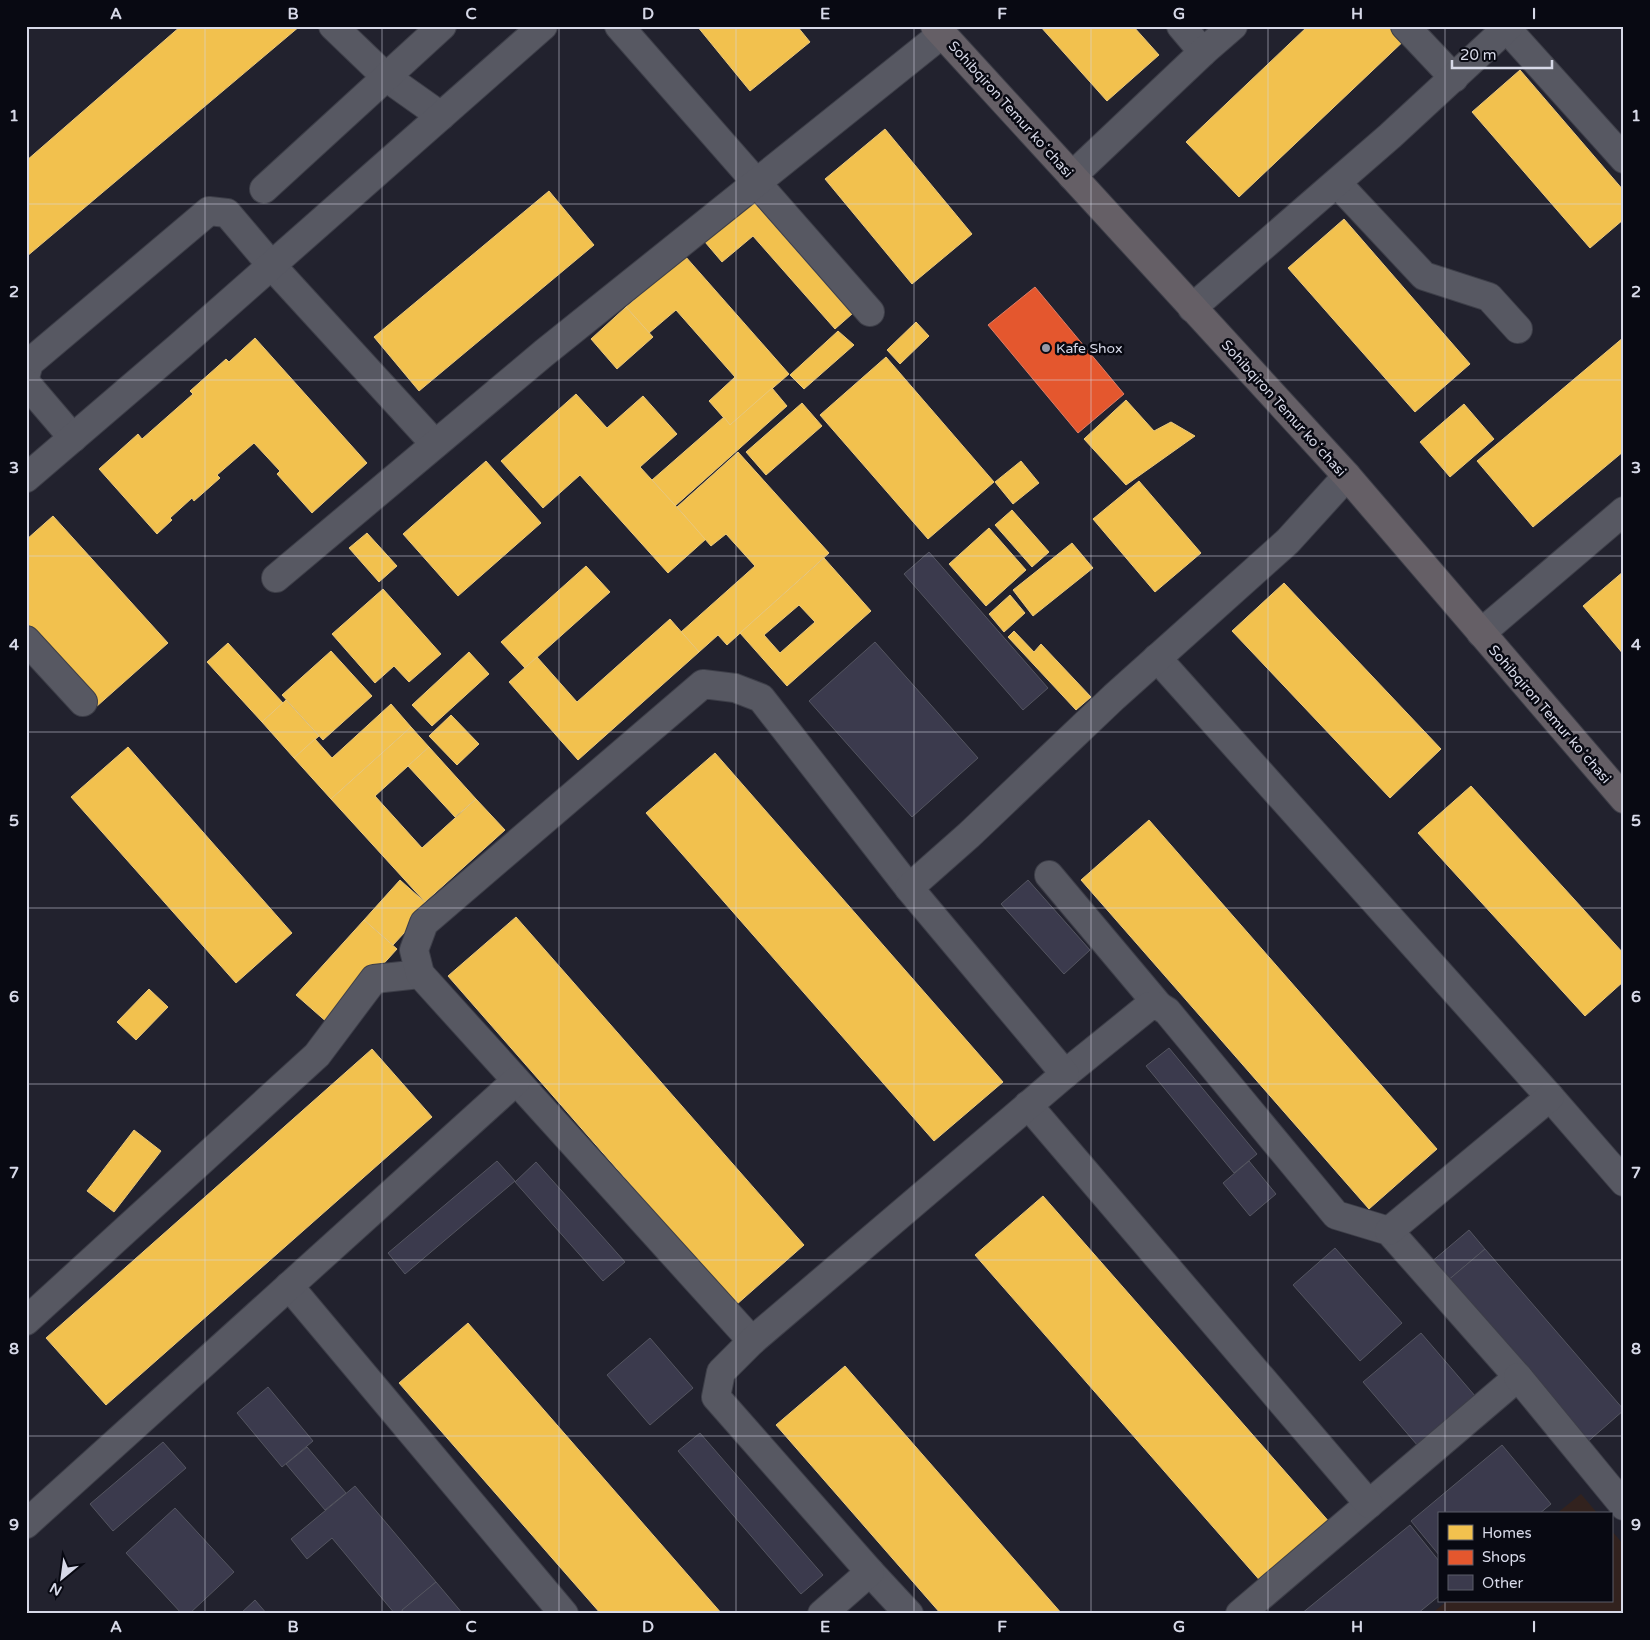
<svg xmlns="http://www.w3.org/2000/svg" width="1650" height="1640" font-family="'Varela Round',sans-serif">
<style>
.medical{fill:#32221e}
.homes{fill:#f2c14e;stroke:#eac87c;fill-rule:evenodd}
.shops{fill:#e4572e;stroke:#e07e66}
.building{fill:#3b3a4d;stroke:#545560}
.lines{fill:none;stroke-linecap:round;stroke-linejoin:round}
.minor-casing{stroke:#3d3e48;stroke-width:30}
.major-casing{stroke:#3d3e48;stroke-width:30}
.minor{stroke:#575862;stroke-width:28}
.major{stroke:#655f66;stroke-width:28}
.grid{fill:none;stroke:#d7d9e8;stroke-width:1;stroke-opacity:0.55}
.poi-dot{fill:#9899a7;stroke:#080912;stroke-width:2}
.labels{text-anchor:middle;stroke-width:5;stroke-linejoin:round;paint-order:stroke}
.street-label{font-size:14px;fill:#d7d9e8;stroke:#080912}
.poi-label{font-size:14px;fill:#d7d9e8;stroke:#080912;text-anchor:start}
.neatline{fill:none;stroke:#d7d9e8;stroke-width:2}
.grid-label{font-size:16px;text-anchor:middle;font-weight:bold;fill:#d7d9e8}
</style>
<rect width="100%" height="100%" fill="#22222e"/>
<g class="medical">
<path d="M1581 1494 1598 1514H1556Z"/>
<path d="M1611 1530 1624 1545V1614H1431L1447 1601H1611Z"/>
</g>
<g class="homes">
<path d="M181 26H300L26 257V161Z"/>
<path d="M697 26H797L810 42 750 91Z"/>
<path d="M1040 26H1133L1159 55 1107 101Z"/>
<path d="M1308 26H1401L1410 35 1239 197 1186 142Z"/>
<path d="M1520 70 1624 191V219L1590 248 1472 112Z"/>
<path d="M885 129 972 234 912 284 825 179Z"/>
<path d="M549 191 594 245 419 391 374 337Z"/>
<path d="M752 200 852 314 835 329 753 236 722 262 705 242Z"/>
<path d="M1344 219 1470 364 1415 412 1288 268Z"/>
<path d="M685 256 789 374 730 425 709 401 735 377 676 310 649 333 626 307Z"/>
<path d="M626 307 653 337 617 369 591 339Z"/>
<path d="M916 322 929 336 900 364 887 350Z"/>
<path d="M838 331 854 345 804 389 790 375Z"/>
<path d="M1624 337V451L1533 527 1477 461Z"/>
<path d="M255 338 367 463 312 513 277 474 280 471 254 443 217 475 220 478 194 501 192 498 170 518 172 520 157 534 99 469 138 434 142 439 193 394 190 391 226 359 229 362Z"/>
<path d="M886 357 994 482 928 539 820 415Z"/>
<path d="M772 388 787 406 675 506 652 480 724 417 730 425Z"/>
<path d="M576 394 607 428 643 396 677 434 640 467 706 539 668 573 580 475 543 508 501 461Z"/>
<path d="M1126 400 1154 431 1171 422 1195 436 1126 485 1084 439Z"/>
<path d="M802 403 822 426 766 475 746 452Z"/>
<path d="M1464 404 1494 439 1450 477 1420 442Z"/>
<path d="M738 452 829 553 727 645 718 635 699 652 681 632 755 566 726 534 711 546 677 507Z"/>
<path d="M486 461 541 523 458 596 403 534Z"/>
<path d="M1021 461 1039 483 1013 504 995 482Z"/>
<path d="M1139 481 1201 553 1155 592 1093 519Z"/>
<path d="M1012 510 1049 552 1032 567 995 525Z"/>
<path d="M53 516 168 643 96 707 26 630V540Z"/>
<path d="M989 528 1026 570 986 606 949 564Z"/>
<path d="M367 533 397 566 379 582 349 548Z"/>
<path d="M1072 543 1093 568 1033 616 1013 590Z"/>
<path d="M824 558 871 611 787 686 740 633ZM799 605 815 622 780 653 764 635Z"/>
<path d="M586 566 610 592 525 668 501 642Z"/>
<path d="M1624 571V655L1583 606Z"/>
<path d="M1284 583 1441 749 1390 798 1232 631Z"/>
<path d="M383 589 441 654 409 682 394 666 375 683 332 634Z"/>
<path d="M1010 595 1025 613 1004 632 989 614Z"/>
<path d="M670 619 699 652 578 760 509 682 537 657 577 702Z"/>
<path d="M1014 631 1034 652 1041 644 1091 697 1076 710 1008 637Z"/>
<path d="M228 643 283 703 262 722 207 662Z"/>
<path d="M331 651 372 696 323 740 282 695Z"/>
<path d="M469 652 489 674 432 726 412 705Z"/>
<path d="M286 700 319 736 294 758 262 722Z"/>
<path d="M391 704 411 727 331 799 294 758 315 739 332 758Z"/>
<path d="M451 715 479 744 457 765 429 736Z"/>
<path d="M411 727 429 747 375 796 422 848 476 799 505 830 425 902 331 799Z"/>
<path d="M128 747 292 933 236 983 71 797Z"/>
<path d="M429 747 476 799 455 817 408 766Z"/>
<path d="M715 753 1003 1082 934 1141 646 813Z"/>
<path d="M1471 786 1624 954V981L1585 1016 1418 833Z"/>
<path d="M1149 820 1437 1149 1369 1209 1081 880Z"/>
<path d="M400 880 429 906 393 945 364 920Z"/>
<path d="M516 917 804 1245 736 1305 448 976Z"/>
<path d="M364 920 397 949 329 1024 296 995Z"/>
<path d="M149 989 168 1007 136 1040 117 1022Z"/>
<path d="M372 1049 432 1117 106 1405 46 1338Z"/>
<path d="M134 1130 161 1151 114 1212 87 1191Z"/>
<path d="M1043 1196 1331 1524 1263 1584 975 1255Z"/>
<path d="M468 1323 722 1614H601L399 1383Z"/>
<path d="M845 1366 1062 1614H941L776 1425Z"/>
</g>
<path class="shops" d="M1035 287 1124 394 1078 433 988 325Z"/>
<g class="building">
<path d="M929 552 1048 688 1023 710 904 574Z"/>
<path d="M875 642 978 758 912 817 809 701Z"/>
<path d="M1028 880 1090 950 1064 974 1001 904Z"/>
<path d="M1169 1048 1257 1154 1234 1173 1146 1066Z"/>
<path d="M497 1161 515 1181 405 1274 388 1253Z"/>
<path d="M1249 1161 1276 1194 1250 1216 1223 1183Z"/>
<path d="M536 1162 625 1262 603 1281 515 1182Z"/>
<path d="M1469 1230 1485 1249 1446 1282 1430 1263Z"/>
<path d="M1335 1248 1402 1323 1360 1361 1293 1285Z"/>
<path d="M1485 1249 1624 1410 1585 1444 1446 1282Z"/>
<path d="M1421 1333 1482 1404 1424 1453 1363 1382Z"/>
<path d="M650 1338 693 1388 650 1425 607 1375Z"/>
<path d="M268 1387 313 1441 282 1467 237 1413Z"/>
<path d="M700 1433 823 1575 801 1594 678 1451Z"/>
<path d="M163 1442 186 1468 113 1531 90 1504Z"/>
<path d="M1502 1445 1551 1504 1539 1514H1439V1555L1411 1521Z"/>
<path d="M307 1447 346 1493 325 1510 286 1464Z"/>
<path d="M355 1486 436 1582 398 1614H395L332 1538 307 1559 291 1539Z"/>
<path d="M175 1508 234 1572 189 1614H182L126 1553Z"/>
<path d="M1410 1525 1439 1561V1596L1417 1614H1301Z"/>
<path d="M436 1582 463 1614H405L402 1610Z"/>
<path d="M255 1600 267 1614H240Z"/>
</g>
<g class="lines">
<defs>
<g id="minor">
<path d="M333 26 386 77 441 116"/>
<path d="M619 26 870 312"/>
<path d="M1181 26 1203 52"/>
<path d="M1405 26 1454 78"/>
<path d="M1507 29 1624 159"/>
<path d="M1072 176 1203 52 1233 26"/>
<path d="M1337 183 1424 276 1489 297 1518 329"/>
<path d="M264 189 442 26"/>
<path d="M1192 308 1390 136 1509 26"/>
<path d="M26 374 29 363 209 211 227 213 272 266 435 444"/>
<path d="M26 383 73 438"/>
<path d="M26 478 180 346 543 26"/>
<path d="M276 578 544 353 942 34"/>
<path d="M1481 633 1624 511"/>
<path d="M26 640 83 702"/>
<path d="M1157 658 1550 1097 1624 1182"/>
<path d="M1049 875 1159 1006"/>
<path d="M1065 1074 1149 1006H1159L1167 1011 1336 1215 1389 1231 1518 1377 1240 1614"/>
<path d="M1028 1105 1369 1504"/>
<path d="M1389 1231 1550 1097"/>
<path d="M289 1286 564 1614"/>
<path d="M26 1321 317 1055 374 979 420 974"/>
<path d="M752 1341 420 974 414 950 424 923 703 684 735 688 761 698 909 888"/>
<path d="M1518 1377 1624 1506"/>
<path d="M26 1524 516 1081"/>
<path d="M870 1572 909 1614"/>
<path d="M822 1614 870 1572 716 1397 721 1372 752 1341 1065 1074 909 888 969 835 1114 697 1288 541 1347 476"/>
</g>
<path id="major" d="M935 26 1347 476 1624 799"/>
</defs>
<use href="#minor" class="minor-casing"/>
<use href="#major" class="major-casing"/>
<use href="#minor" class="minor"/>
<use href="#major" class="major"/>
</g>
<path class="grid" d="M205 26V1614M382 26V1614M559 26V1614M736 26V1614M914 26V1614M1091 26V1614M1268 26V1614M1445 26V1514M26 204H1624M26 380H1624M26 556H1624M26 732H1624M26 908H1624M26 1084H1624M26 1260H1624M26 1436H1624M1445 1601V1614"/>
<circle class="poi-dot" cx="1046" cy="348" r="5"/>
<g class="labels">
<g class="street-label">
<text transform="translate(1011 109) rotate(48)" y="5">Sohibqiron Temur koʻchasi</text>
<text transform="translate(1284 408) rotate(48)" y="5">Sohibqiron Temur koʻchasi</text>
<text transform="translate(1550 714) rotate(49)" y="5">Sohibqiron Temur koʻchasi</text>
</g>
<g class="poi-label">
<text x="1056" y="353">Kafe Shox</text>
</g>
</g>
<rect width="1650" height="1640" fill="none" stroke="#080912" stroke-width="55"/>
<rect x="1438" y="1512" width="175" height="90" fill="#080912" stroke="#5b5c68"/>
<rect x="1448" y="1525" width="25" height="15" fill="#f2c14e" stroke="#5b5c68"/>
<text x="1482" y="1538" font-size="15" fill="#d7d9e8">Homes</text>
<rect x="1448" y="1550" width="25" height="15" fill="#e4572e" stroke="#5b5c68"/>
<text x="1482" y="1562" font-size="15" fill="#d7d9e8">Shops</text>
<rect x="1448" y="1575" width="25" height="15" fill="#3b3a4d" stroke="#5b5c68"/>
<text x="1482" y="1588" font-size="15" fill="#d7d9e8">Other</text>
<g transform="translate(62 1578) rotate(209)" stroke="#080912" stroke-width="4" paint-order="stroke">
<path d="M0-4L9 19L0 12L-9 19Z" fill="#d7d9e8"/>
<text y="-8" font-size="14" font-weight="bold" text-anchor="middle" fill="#d7d9e8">N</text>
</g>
<path d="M1452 60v8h100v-8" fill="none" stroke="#d7d9e8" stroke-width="2.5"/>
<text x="1460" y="60" font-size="15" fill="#d7d9e8" stroke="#080912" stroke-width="4" paint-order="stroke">20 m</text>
<rect x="28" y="28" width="1594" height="1584" class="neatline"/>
<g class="grid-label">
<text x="116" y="19">A</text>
<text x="293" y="19">B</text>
<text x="471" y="19">C</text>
<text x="648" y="19">D</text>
<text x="825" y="19">E</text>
<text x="1002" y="19">F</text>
<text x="1179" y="19">G</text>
<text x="1357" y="19">H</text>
<text x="1534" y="19">I</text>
<text x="14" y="121">1</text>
<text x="1636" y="121">1</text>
<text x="14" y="297">2</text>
<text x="1636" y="297">2</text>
<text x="14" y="473">3</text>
<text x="1636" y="473">3</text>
<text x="14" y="650">4</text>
<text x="1636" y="650">4</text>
<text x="14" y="826">5</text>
<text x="1636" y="826">5</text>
<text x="14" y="1002">6</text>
<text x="1636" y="1002">6</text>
<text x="14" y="1178">7</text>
<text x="1636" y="1178">7</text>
<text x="14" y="1354">8</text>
<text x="1636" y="1354">8</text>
<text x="14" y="1530">9</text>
<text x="1636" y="1530">9</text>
<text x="116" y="1632">A</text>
<text x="293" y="1632">B</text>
<text x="471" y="1632">C</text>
<text x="648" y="1632">D</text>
<text x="825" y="1632">E</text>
<text x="1002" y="1632">F</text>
<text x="1179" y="1632">G</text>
<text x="1357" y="1632">H</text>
<text x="1534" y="1632">I</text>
</g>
</svg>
